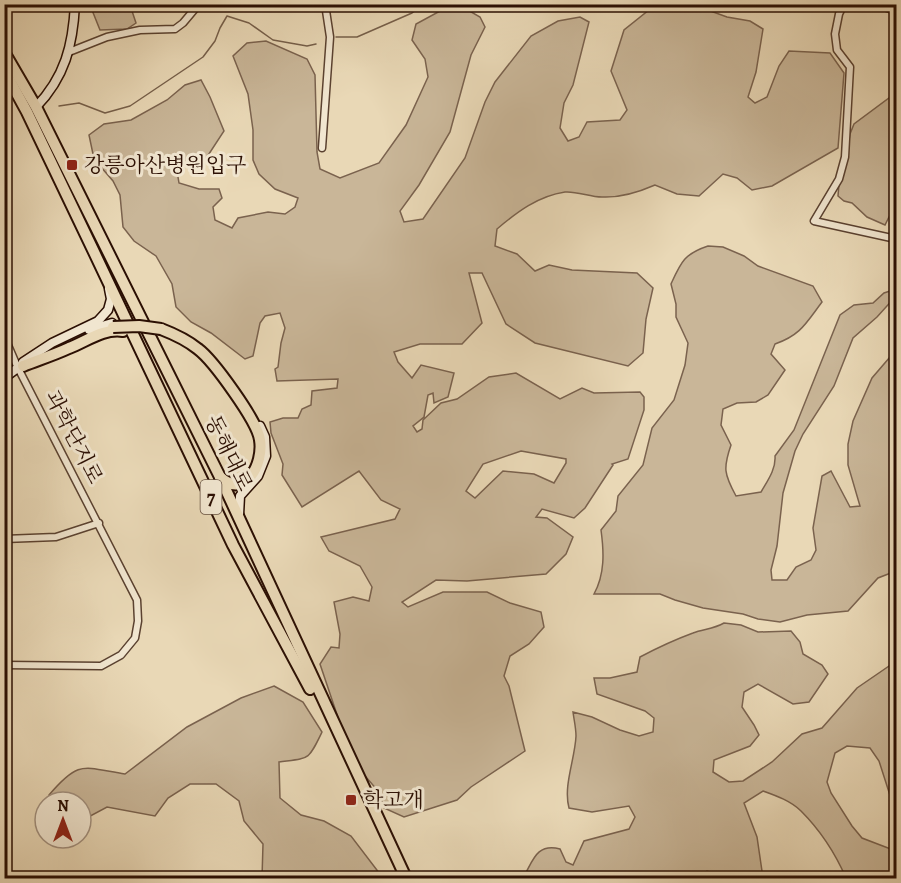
<svg xmlns="http://www.w3.org/2000/svg" width="901" height="883" font-family="Alegreya,'Noto Serif KR',serif">
<style>
.green{fill:#c9b698;stroke:#7a624e;stroke-width:1.5;fill-rule:evenodd}
.lines{fill:none;stroke-linecap:round;stroke-linejoin:round}
.stream{stroke:#765f4a;stroke-width:1.5}
.street-casing{stroke:#5a4130;stroke-width:9}
.secondary-casing{stroke:#2b0f03;stroke-width:11}
.highway-casing{stroke:#2b0f03;stroke-width:14}
.street{stroke:#f1e6d0;stroke-width:6}
.secondary{stroke:#f1e6d0;stroke-width:8}
.highway{stroke:#e9d8b6;stroke-width:10}
.highway-bridge-casing{stroke:#2b0f03;stroke-width:14;stroke-linecap:butt}
.highway-bridge{stroke:#e9d8b6;stroke-width:10}
.poi-dot{fill:#8f2418;stroke:#f1e6d0;stroke-width:2}
.labels{text-anchor:middle;stroke-width:6;stroke-linejoin:round;paint-order:stroke}
.shield{fill:#f1e6d0;stroke:#665040;stroke-width:1.5}
.shield-label{font-size:20px;font-weight:bold;fill:#2b0f03}
.poi-label{font-size:21px;fill:#2b0f03;stroke:#f1e6d0;text-anchor:start}
.street-label{font-size:21px;fill:#2b0f03;stroke:#f1e6d0}
</style>
<rect width="100%" height="100%" fill="#e9d8b6"/>
<filter id="stains"><feTurbulence type="fractalNoise" baseFrequency=".00333" numOctaves="4"/><feColorMatrix values="0 0 0 0 .2 0 0 0 0 .09 0 0 0 0 .02 0 0 0 .5 -.17"/></filter>
<radialGradient id="worn" r=".72"><stop offset=".6" stop-color="#630" stop-opacity="0"/><stop offset="1" stop-color="#630" stop-opacity=".3"/></radialGradient>
<g class="green">
<path d="M90 5H130L136 23 127 29 100 30Z"/>
<path d="M672 5 705 9 727 17 750 21 763 29 756 72 748 97 755 103 767 97 779 66 789 51 830 53 844 73 838 148 772 186 752 190 737 178 723 174 699 196 677 194 655 185C639 192 621 198 602 197 590 197 577 191 565 192 538 196 517 212 497 229L495 246 517 254 535 271 549 265 572 270 637 273 653 288 646 319 643 353 628 366 535 343 506 324 482 273H469L482 323 462 344H420L394 352 398 362 412 378 421 365 454 373 448 397 434 403 433 393 428 395 424 417 413 426 417 432 422 429 423 420 441 403 457 399 489 377 516 373 560 399 582 388 594 393 640 392 644 397V410L628 459 612 464 613 465 585 508 574 518 542 509 536 517 547 518 573 537 566 554 546 574 467 581 436 580 402 602 408 607 443 592H487L510 603 541 612 544 627 529 644 510 656 504 676 509 686 525 751 471 787 457 800 404 817 384 808 379 792 353 762 320 664 331 647 339 648 340 634 334 602 353 597 369 601 372 587 360 566 329 551 321 537 395 519 400 509 381 500 359 471 302 507 282 475 283 464 271 433 270 422 283 418H298L302 409 311 405 312 391 337 388 338 379 277 381 275 369 278 367 281 343 285 328 280 313 265 316 260 323 253 356 245 359 211 333 191 322 176 307 172 284 156 256 134 241 123 227 120 195 113 181 94 159 89 135 104 124 131 120 167 100 185 85 201 80 210 97 224 131 205 160 188 164 177 171 179 183 199 189H219L222 198 213 207 215 220 232 228 238 218 268 212 285 214 295 207 298 198 275 189 259 174 253 160V130L248 94 233 56 247 43 266 41 307 59 315 75 317 152 320 169 340 178 379 163 406 125 428 77 425 59 412 40 416 24 440 11 461 6 480 17 485 27 471 55 450 132 419 185 400 211 404 222 423 219 465 158 485 102 495 82 531 36 558 21 580 17 589 22 573 85 564 103 560 128 568 141 579 137 587 122 620 120 627 110 611 71 624 30 649 10ZM521 451 566 459V463L554 483 534 474 503 471 475 498 466 491 483 464Z"/>
<path d="M893 95 896 98V210L889 217 885 225 867 217 852 203 844 201 838 196 839 184 844 171 850 134 854 124Z"/>
<path d="M708 246 723 247 744 256 758 266 813 286 822 302C806 323 801 335 775 344L771 354 785 370 768 395 756 402 737 403 723 409 721 425 731 445C723 468 724 474 736 496L761 492C768 480 776 469 775 456L794 430 840 315 854 305 873 303 884 293 896 289V296L877 317 853 338 834 386 803 434 795 451 783 493 777 546 771 570 772 580H787L796 567 811 560 816 550 813 528 822 476 831 471 850 507 860 506 848 465V444L853 421 872 378 896 350V571L878 578 848 611 807 615 780 622 758 619 743 614 703 608 675 600 660 594H594C605 574 604 552 601 530L616 511 618 496 643 465 652 428 674 400 685 365 688 343 676 317V304L671 284C681 262 684 254 708 246Z"/>
<path d="M724 623 741 625 758 632 791 631 800 642 803 654 822 665 828 674 809 702 793 704 758 684 744 692 742 707 754 725 759 735 750 746 714 760 713 772 729 782 743 781 772 762 802 734 822 728 857 688 889 666 896 658V814L879 761 870 748 847 746 835 753 827 782 831 793 852 826 862 838 896 851V878H846C836 855 820 830 801 811 791 801 777 796 763 791L744 803 757 837 763 878H725L707 871 696 878H523C533 861 536 843 560 849L566 862 573 865 584 841 629 829 635 817 629 806 592 812 569 808C563 786 575 759 576 736 576 728 574 720 573 712L592 717 620 730 639 736 653 732 654 718 645 711 597 694 594 678H610L637 672 640 657C657 648 674 640 693 633 703 629 714 629 724 623Z"/>
<path d="M274 686 303 702 322 732C308 761 310 758 279 762L280 798 301 815 324 821 351 836 383 878H262L263 844 244 821 239 801 216 784H190L168 798 155 816 107 807 81 821V802H49V795C79 760 82 767 125 774L187 727 241 698Z"/>
</g>
<g class="lines">
<g class="stream">
<path d="M336 37H357L412 13 424 4"/>
<path d="M59 106 79 103 105 113 130 106 203 57 215 41 220 28 227 16 249 23 273 40 307 46 316 44"/>
</g>
<defs>
<g id="street">
<path d="M844 4 839 14 835 34 837 50 850 67 845 157 839 179 814 221 896 239"/>
<path d="M875 4 896 11"/>
<path d="M69 52 107 37 140 30 175 29 183 23 199 4"/>
<path d="M322 148 330 37 325 4"/>
<path d="M4 336 17 366 137 600 138 621 135 638 121 655 101 666 4 665"/>
<path d="M4 539 56 537 99 523"/>
<path d="M887 878 895 877"/>
</g>
<g id="secondary">
<path d="M36 107C65 77 73 45 75 4"/>
<path d="M89 330 112 323"/>
<path d="M23 362 52 343 98 321 108 310 111 299 109 289"/>
<path d="M4 378 27 361"/>
<path d="M239 515 240 496 258 476 266 456 265 437 260 426"/>
</g>
<g id="highway">
<path d="M4 52 36 107 220 477 406 878"/>
<path d="M4 70 27 112 94 252 233 545 310 689"/>
<path d="M161 329C174 334 187 340 198 349 213 360 258 422 260 440 264 464 245 500 220 477"/>
<path d="M23 366C38 360 54 355 69 348 87 341 103 328 123 331"/>
</g>
</defs>
<use href="#street" class="street-casing"/>
<use href="#secondary" class="secondary-casing"/>
<use href="#highway" class="highway-casing"/>
<use href="#street" class="street"/>
<use href="#secondary" class="secondary"/>
<use href="#highway" class="highway"/>
<defs>
<path id="highway-bridge" d="M113 327 139 326 161 329"/>
</defs>
<use href="#highway-bridge" class="highway-bridge-casing"/>
<use href="#highway-bridge" class="highway-bridge"/>
</g>
<g class="poi-dot">
<rect x="66" y="159" width="12" height="12" rx="3"/>
<rect x="345" y="794" width="12" height="12" rx="3"/>
</g>
<g class="labels">
<rect class="shield" x="200.5" y="480" width="21" height="34" rx="4.5"/>
<g class="shield-label">
<text x="211" y="504">7</text>
</g>
<g class="poi-label">
<text x="84" y="172">강릉아산병원입구</text>
<text x="363" y="807">학고개</text>
</g>
<g class="street-label">
<text transform="translate(74 437) rotate(63)" y="7">과학단지로</text>
<text transform="translate(229 453) rotate(64)" y="7">동해대로</text>
</g>
</g>
<rect width="901" height="883" fill="none" stroke="#e9d8b6" stroke-width="24"/>
<rect x="6" y="6" width="889" height="871" fill="none" stroke="#2b0f03" stroke-width="3"/>
<rect x="12" y="12" width="877" height="859" fill="none" stroke="#2b0f03" stroke-width="1.5"/>
<g transform="translate(63 820)"><circle r="28" fill="#f1e6d0" stroke="#a2907e" stroke-width="1.5"/>
<path d="M0-4.5L10 22L0 15L-10 22Z" fill="#8f2418"/>
<text y="-9" font-size="16" font-weight="bold" text-anchor="middle" fill="#2b0f03">N</text>
</g>
<rect width="100%" height="100%" filter="url(#stains)"/>
<rect width="100%" height="100%" fill="url(#worn)"/>
</svg>
